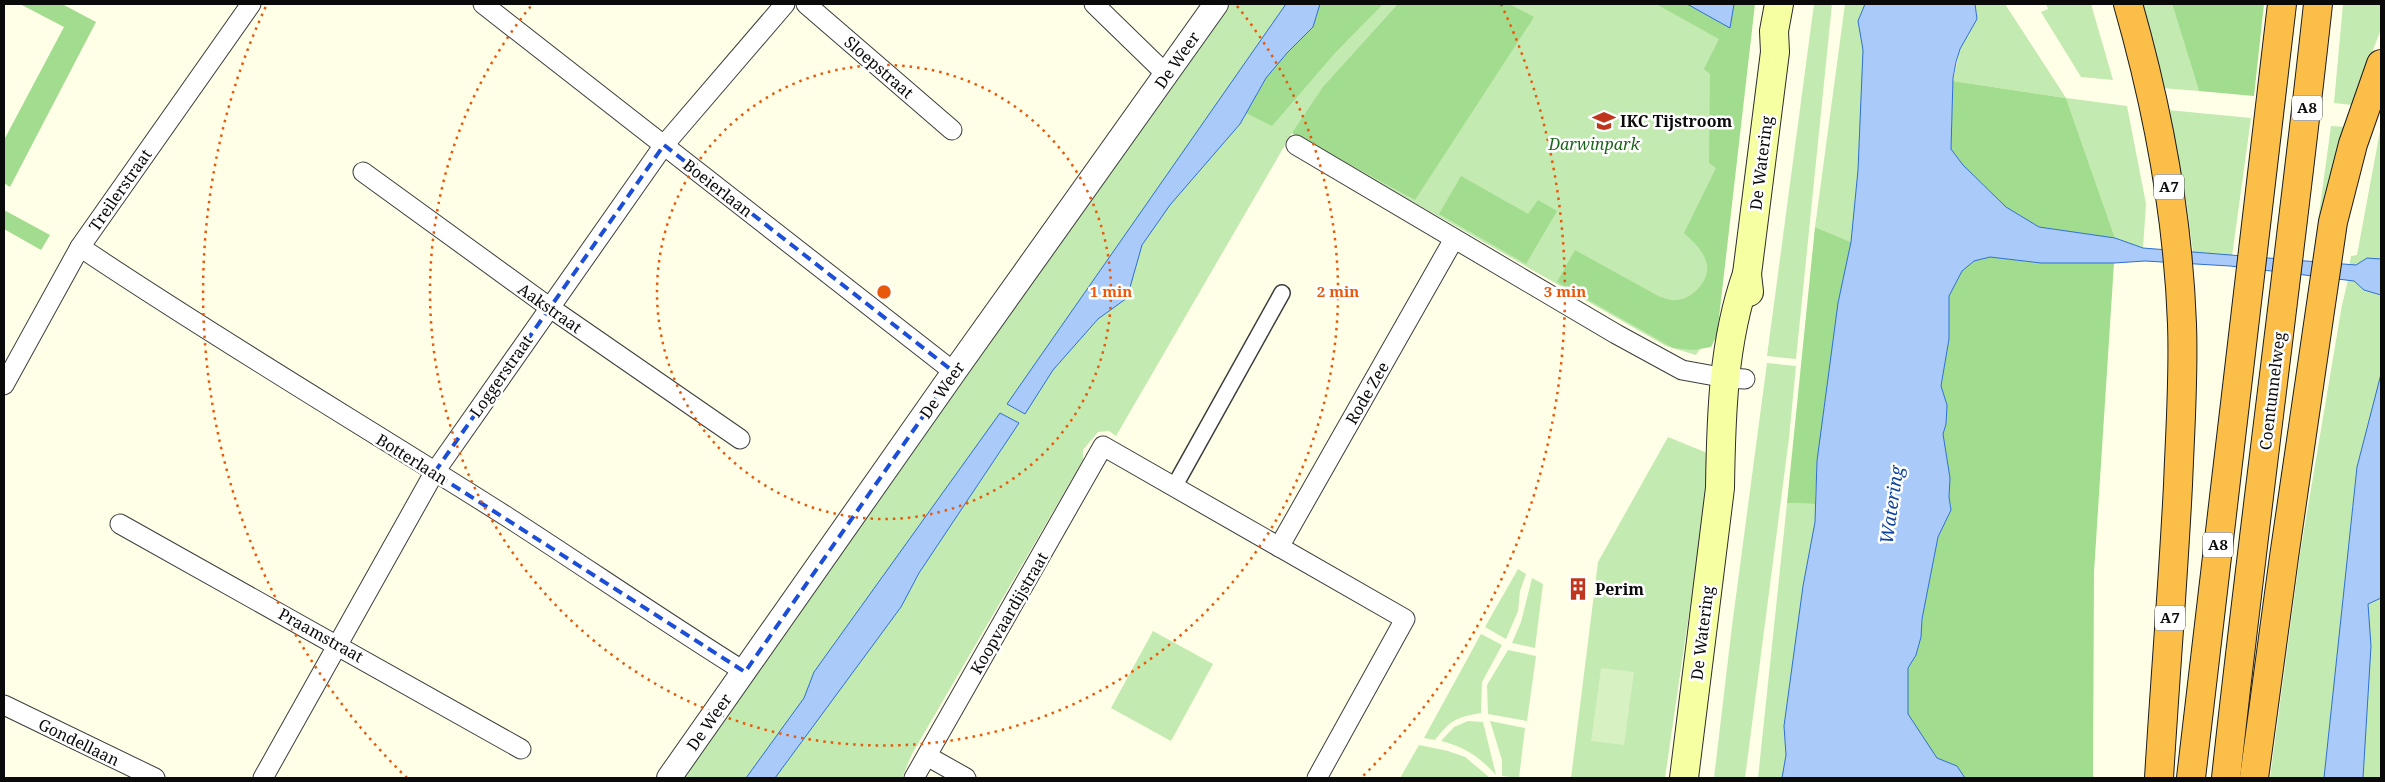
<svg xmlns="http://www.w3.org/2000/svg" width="2385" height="782" font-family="'Noto Serif',serif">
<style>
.green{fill:#c3eab0}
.forest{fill:#a2dc8f}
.pitch{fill:#d8f1c3}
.water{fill:#aacbf9;stroke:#2e6fd3}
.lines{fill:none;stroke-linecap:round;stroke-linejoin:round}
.pedestrian-casing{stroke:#3d3d3d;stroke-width:18}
.minor-casing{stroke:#3d3d3d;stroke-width:21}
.tertiary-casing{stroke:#3d3d3d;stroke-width:26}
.secondary-casing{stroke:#2c2c2c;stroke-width:30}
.motorway-casing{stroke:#1b1b1b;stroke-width:30}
.pedestrian{stroke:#fff;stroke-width:15}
.minor{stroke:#fff;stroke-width:19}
.tertiary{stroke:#fff;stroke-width:24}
.secondary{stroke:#f7ffa3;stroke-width:28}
.motorway{stroke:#fbbf49;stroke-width:28}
.marked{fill:none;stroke:#1d4ed8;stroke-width:4;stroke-dasharray:10 6;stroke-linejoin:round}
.ring{fill:none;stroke:#e8590c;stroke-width:2.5;stroke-dasharray:2.5 5}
.labels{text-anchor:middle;stroke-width:5;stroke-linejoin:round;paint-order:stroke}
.shield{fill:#fff;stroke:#545454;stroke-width:1}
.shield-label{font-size:15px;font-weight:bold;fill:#0a0a0a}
.street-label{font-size:16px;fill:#0a0a0a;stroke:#fff}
.poi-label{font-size:16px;font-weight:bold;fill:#0a0a0a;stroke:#fff;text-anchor:start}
.park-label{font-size:16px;font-style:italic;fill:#196419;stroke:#fff}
.water-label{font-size:18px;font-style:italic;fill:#0f44a0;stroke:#fff}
.centre{fill:#e8590c;stroke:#fff;stroke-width:2.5}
.ring-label{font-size:15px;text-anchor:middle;font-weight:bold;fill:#e8590c;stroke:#fff;stroke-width:5;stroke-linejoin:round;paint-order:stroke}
</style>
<rect width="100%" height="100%" fill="#ffffe8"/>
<g class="green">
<path d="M1223 4H1750L1713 331 1696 355 1666 346 1292 133 1116 436 1109 431 1098 432 1083 450V460L912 754 902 778H677Z"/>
<path d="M1814 4H1832L1796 359 1767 356Z"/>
<path d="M1845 4H1865L1858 21 1863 50 1862 100 1858 170 1851 242 1815 227Z"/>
<path d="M1975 4H2005L2066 98 2127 106 2146 204 2143 248 2115 238 2066 98 1953 81 1960 49 1977 19Z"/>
<path d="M2046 4H2091L2113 80 2081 77 2041 12 2048 9Z"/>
<path d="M2140 4H2172L2199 91 2162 88Z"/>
<path d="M2343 4H2381V29L2352 105 2334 103Z"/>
<path d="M2168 110 2251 118 2232 256 2193 252 2187 206Z"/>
<path d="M2331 126 2347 127 2313 258Z"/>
<path d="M2380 131 2381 291 2366 289 2381 295V778H2327L2362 449 2357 467 2324 778H2270L2300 554 2342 305 2348 280H2352L2347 278 2351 256 2357 255Z"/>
<path d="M1767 363 1796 366 1789 438 1745 778H1714L1732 626Z"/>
<path d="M1668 437 1712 455 1665 778H1571L1598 562Z"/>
<path d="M1787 503 1815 504V522L1803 586 1784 726 1786 755 1782 778H1758Z"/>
<path d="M1518 569 1526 574 1520 591 1518 611 1506 639 1485 627Z"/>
<path d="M1532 578 1543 584 1535 648 1512 643 1521 622Z"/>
<path d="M1153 631 1213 664 1171 741 1111 708Z"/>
<path d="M1481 634 1502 645 1482 682 1481 713C1457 717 1450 720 1435 740L1424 738Z"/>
<path d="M1508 650 1536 656 1527 721 1488 714 1487 685Z"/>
<path d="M1468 721 1483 722 1496 775C1478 756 1467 748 1441 741L1454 727Z"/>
<path d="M1490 721 1525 728 1519 778 1502 776V760Z"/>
<path d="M1419 745 1448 751 1465 757 1489 777 1400 778Z"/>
</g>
<g class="forest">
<path d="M20 4H62L96 22 10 187 4 183V140L64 27Z"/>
<path d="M1320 4H1383L1335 53 1272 126 1246 113 1266 78 1287 53 1313 27Z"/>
<path d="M1398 4H1509L1534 17 1415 200 1292 133 1323 87Z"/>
<path d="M1656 4H1687L1729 27 1734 4H1755L1717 335 1711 347 1694 350 1673 348 1557 282 1575 250 1660 297C1665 298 1671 301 1676 300 1691 300 1710 281 1707 265 1704 251 1694 242 1684 233L1716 168 1709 163 1710 74 1704 69 1719 39Z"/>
<path d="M2172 4H2264L2254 96 2199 91Z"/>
<path d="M1953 81 2066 98 2115 238 2039 227 2006 207 1963 165 1951 149Z"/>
<path d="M1461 176 1528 214 1538 200 1557 211 1526 264 1439 214Z"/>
<path d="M4 210 50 235 41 250 4 229Z"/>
<path d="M1815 227 1851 242 1838 303 1817 461 1815 504 1787 503Z"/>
<path d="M1990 257 2041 263H2114L2094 572 2093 778H1965L1957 766 1937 758 1907 714 1908 668 1916 655 1921 637 1922 619 1938 537 1951 510 1949 497 1950 478 1943 434 1946 424 1947 405 1941 386 1949 339V296L1962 271 1974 261Z"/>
</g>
<path class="pitch" d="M1601 668 1634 672 1624 745 1591 741Z"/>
<g class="water">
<path d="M1286 4H1320L1313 27 1287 53 1266 78 1240 124 1170 205 1142 245 1127 298 1098 319 1053 370 1025 414 1007 404Z"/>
<path d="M1687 4H1734L1730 28Z"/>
<path d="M1865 4H1975L1977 19 1960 49 1956 62 1953 78 1951 149 1963 165 2006 207 2039 227 2115 238 2143 248 2356 265 2367 258 2381 259V295L2364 290 2354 281 2230 266 2145 261 2114 263H2041L1990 257 1974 261 1962 271 1949 296V339L1941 386 1947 405 1946 424 1943 434 1950 478 1949 497 1951 510 1938 537 1922 619 1921 637 1916 655 1908 668V714L1937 758 1957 766 1965 778H1782L1786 755 1784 726 1803 586 1815 522 1817 461 1838 303 1851 242 1858 170 1863 50 1858 21Z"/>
<path d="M2381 374V598L2368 604 2371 646 2363 778H2324L2357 467Z"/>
<path d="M1000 413 1019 423 919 573 901 607 775 778H746L804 698 814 672Z"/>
</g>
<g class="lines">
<defs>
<path id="pedestrian" d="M1174 487 1282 293"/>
<g id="minor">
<path d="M483 4 954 372"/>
<path d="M806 4 952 130"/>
<path d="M1094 4 1167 75"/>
<path d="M1296 145 1616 334 1682 370 1726 378 1745 379"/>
<path d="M363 172 549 307 740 439"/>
<path d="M80 247C220 341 366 427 509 518 588 569 665 622 745 672"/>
<path d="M4 385 80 247 251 4"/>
<path d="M120 524 521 749"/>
<path d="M1279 547 1454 239"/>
<path d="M4 705 155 778"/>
<path d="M927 756 966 778"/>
<path d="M263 778 434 473 664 145 785 4"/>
<path d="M914 778 1103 446 1405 619 1317 778"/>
</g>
<path id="tertiary" d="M669 778 954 372 1216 4"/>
<g id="secondary">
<path d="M1749 292 1747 274 1775 52 1774 31 1779 4"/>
<path d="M1684 778 1720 488C1721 417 1723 342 1747 274"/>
</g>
<g id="motorway">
<path d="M2128 4C2158 109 2178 215 2182 324 2184 378 2180 431 2178 485 2173 583 2165 680 2159 778"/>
<path d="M2191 778 2282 4"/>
<path d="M2226 778C2254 520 2290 262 2318 4"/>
<path d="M2254 778 2284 557 2333 222 2353 144 2381 64"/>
</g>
</defs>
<use href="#pedestrian" class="pedestrian-casing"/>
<use href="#minor" class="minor-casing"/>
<use href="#tertiary" class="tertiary-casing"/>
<use href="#secondary" class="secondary-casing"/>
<use href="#motorway" class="motorway-casing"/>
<use href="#pedestrian" class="pedestrian"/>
<use href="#minor" class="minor"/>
<use href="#tertiary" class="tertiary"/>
<use href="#secondary" class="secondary"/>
<use href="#motorway" class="motorway"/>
</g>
<path class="marked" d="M664 145 954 372 745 672 434 473Z"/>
<g class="ring">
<circle cx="884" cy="292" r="227"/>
<path d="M1237 6A454 454 0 1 1 531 6"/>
<path d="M407 778A681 681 0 0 1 267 4M1501 4A681 681 0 0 1 1361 778"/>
</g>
<defs>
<symbol id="school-bare" viewBox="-9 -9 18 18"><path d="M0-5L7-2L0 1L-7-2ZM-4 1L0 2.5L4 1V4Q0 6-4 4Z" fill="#bf361d" stroke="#fff" stroke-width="2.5" paint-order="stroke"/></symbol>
<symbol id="building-bare" viewBox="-9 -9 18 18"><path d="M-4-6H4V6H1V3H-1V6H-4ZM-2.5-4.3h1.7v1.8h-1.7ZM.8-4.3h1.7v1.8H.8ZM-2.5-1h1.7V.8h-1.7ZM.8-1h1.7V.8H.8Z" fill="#bf361d" stroke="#fff" stroke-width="2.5" paint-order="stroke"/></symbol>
</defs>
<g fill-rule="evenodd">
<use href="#school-bare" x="1588" y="105" width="32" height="32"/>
<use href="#building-bare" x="1562" y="573" width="32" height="32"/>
</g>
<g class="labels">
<g class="shield">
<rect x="2292" y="95.5" width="30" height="25" rx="4"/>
<rect x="2154" y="174.5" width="30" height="25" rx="4"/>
<rect x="2203" y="532.5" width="30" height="25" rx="4"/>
<rect x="2155" y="605.5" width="30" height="25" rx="4"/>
</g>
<g class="shield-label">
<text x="2307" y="113">A8</text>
<text x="2169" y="192">A7</text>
<text x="2218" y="550">A8</text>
<text x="2170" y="623">A7</text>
</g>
<g class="street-label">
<text transform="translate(1177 60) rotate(-55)" y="6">De Weer</text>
<text transform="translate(879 67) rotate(41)" y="6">Sloepstraat</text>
<text transform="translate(1761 163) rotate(-83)" y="6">De Watering</text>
<text transform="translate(718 188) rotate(38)" y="6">Boeierlaan</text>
<text transform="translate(120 190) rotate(-55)" y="6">Treilerstraat</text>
<text transform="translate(550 308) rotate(35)" y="6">Aakstraat</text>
<text transform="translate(501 376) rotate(-55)" y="6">Loggerstraat</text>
<text transform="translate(942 390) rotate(-55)" y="6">De Weer</text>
<text transform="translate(2272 391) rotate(-83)" y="6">Coentunnelweg</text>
<text transform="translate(1367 393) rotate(-60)" y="6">Rode Zee</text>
<text transform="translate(412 459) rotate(32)" y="6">Botterlaan</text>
<text transform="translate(1009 613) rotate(-60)" y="6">Koopvaardijstraat</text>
<text transform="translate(1702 633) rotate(-83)" y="6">De Watering</text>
<text transform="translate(321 635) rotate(29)" y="6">Praamstraat</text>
<text transform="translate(709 722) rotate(-55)" y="6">De Weer</text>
<text transform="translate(79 742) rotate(26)" y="6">Gondellaan</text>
</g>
<g class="poi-label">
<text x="1620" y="127">IKC Tijstroom</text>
<text x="1595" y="595">Perim</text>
</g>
<g class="park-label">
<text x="1594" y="150">Darwinpark</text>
</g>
<g class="water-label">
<text transform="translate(1892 505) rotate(-82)" y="6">Watering</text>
</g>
</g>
<circle cx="884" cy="292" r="8" class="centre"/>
<g class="ring-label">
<text x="1111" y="297">1 min</text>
<text x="1338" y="297">2 min</text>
<text x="1565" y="297">3 min</text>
</g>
<rect width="2385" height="782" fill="none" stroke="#0a0a0a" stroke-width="10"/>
</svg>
